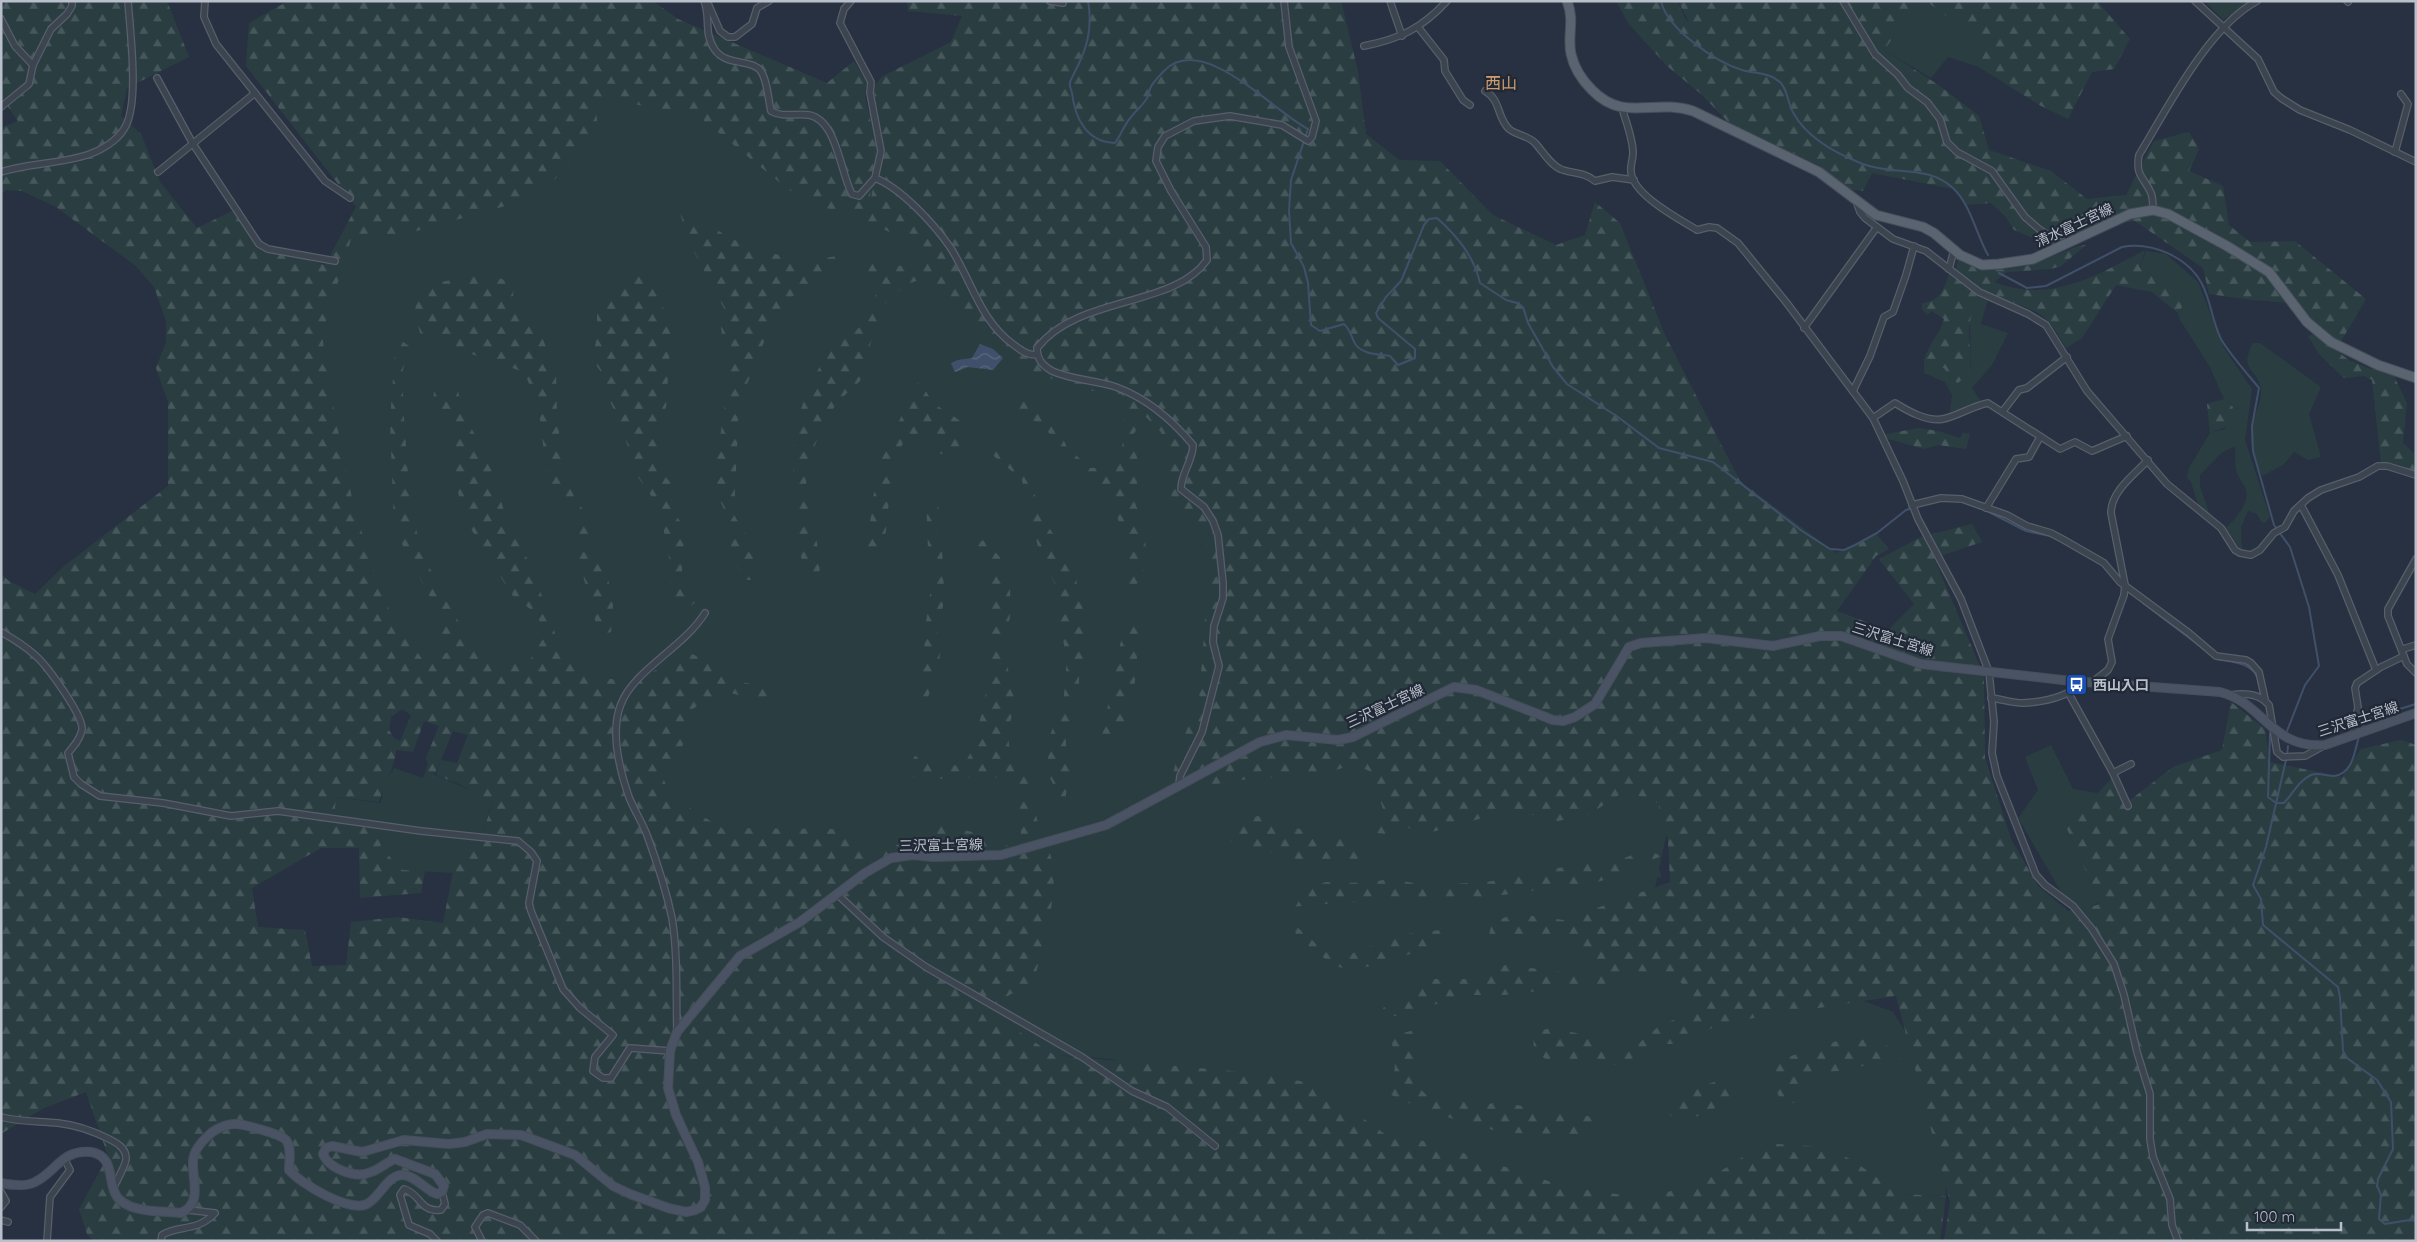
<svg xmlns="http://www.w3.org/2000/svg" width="2417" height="1242" font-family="Quicksand,'Noto Sans JP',sans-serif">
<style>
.grass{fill:#2a3e42}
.forest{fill:url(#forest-firs);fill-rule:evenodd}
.water{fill:url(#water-waves)}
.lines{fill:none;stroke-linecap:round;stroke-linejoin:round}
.stream{stroke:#40506a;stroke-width:2}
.minor-casing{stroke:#575f6b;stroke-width:8}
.secondary-casing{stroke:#464d5a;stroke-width:10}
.primary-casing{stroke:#464d5a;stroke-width:11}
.minor{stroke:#3c4450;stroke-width:5.5}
.secondary{stroke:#4a5363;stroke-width:8}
.primary{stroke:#5a6370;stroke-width:9}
.labels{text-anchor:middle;stroke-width:4.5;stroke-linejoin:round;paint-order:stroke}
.street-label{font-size:14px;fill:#b9bfcb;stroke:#212936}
.poi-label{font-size:14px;font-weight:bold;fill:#b9bfcb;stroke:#212936;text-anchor:start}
.quarter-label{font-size:16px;fill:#d09d6f;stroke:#212936}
</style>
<defs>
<pattern id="forest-firs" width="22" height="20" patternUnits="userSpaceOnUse" patternTransform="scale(1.25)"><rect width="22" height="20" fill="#2a3e42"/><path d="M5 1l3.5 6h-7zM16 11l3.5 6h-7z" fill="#47585c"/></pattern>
<pattern id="water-waves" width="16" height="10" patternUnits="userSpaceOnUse" patternTransform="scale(1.25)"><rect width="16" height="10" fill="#40506a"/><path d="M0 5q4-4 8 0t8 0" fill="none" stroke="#5a677e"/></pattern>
</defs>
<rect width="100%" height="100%" fill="#283141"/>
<g class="grass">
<path d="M1920 1H1926L1981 42V60L1979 67 1948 57 1931 78 1884 50Z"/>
<path d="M2205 1H2252L2223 20Z"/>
<path d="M593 95 886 114 1679 777 1659 869 1662 877 1657 878 1649 919 1893 1012 1940 1086 1946 1196 1901 1194 1563 1228 1112 1059 1054 1055 987 1010 603 850 477 728 394 655 307 389 350 231Z"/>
<path d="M2146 251 2166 254 2198 282 2224 348 2252 389 2245 440 2270 517 2265 523 2261 522 2257 514 2248 511 2241 527 2242 551 2226 528C2235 519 2252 501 2245 487 2242 481 2238 478 2236 470 2235 463 2236 454 2235 446L2221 453 2200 475V487L2211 518 2199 507 2191 482 2187 477 2189 468 2210 433 2225 429 2233 407 2224 399 2210 367 2180 320 2178 313 2184 304C2180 284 2153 279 2140 267Z"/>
<path d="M1978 296 1988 299 1981 324 2008 333 1992 365 1972 388 1982 403 1950 412 1952 395 1945 382 1924 373V360L1945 369 1950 379 1958 383 1971 366 1970 321Z"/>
<path d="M2253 343H2260L2321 387 2309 414 2321 457 2308 460 2294 452 2283 465 2262 476C2255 461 2248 444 2252 427 2254 414 2262 402 2261 389 2257 367 2238 371 2253 343Z"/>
<path d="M2051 745 2073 789 2098 793 2066 827 2100 902 2079 911 2060 890 2018 818 2038 790 2025 757Z"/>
<path d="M394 768 423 778 426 771 493 800 480 840 453 873 403 870 381 848 334 819 335 797 381 803 384 785Z"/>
</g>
<g class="forest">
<path d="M1 1H167L189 57 127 88 121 116 141 134 160 182 197 228 232 211 271 249 325 265 356 207 246 66 249 23 288 1H653L678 19 827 83 854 61 867 83 865 96 878 156 865 220 823 207 789 190 698 116 596 97 597 122 583 151 551 183 505 206 413 232 351 239 322 335 332 401 352 498 371 564 390 612 422 659 421 669 449 651 433 626 440 616 394 529 390 421 396 337 409 346 403 370V403L410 503 422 554 461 626 460 636 489 658 526 666 543 639 538 615 512 595 466 521 456 485 451 453V431L440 409 433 403 434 391 452 384 458 391 463 413 487 457 507 520 532 568 557 639 593 685 608 679H640L688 652 713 664 724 677 777 691 782 680 779 700 762 701 719 690 709 699 694 708C685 742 687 746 661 771 666 800 708 818 730 833L735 828 835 829 872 853 892 845 941 844 942 838 927 831 928 825H946L1001 840 1012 850 1038 846 1050 853C1062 891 1041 948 1033 987L1011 994 987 1010 1054 1055 1254 1073 1316 1084 1386 1135 1430 1142 1566 1187 1645 1198 1704 1182 1764 1143 1826 1147 1852 1160 1901 1194 1946 1196 1940 1241H94L87 1234 79 1209 108 1156 86 1092 44 1108 1 1134V574L9 581 35 594 63 567 168 486V402L156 368 166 342V321L154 287 136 266 56 207 22 191 6 190 1 195V128L18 121 1 97ZM402 709 411 715 399 744 400 741 394 738 389 730 391 717ZM424 721 439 726 426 758 428 763 426 771 435 774 453 731 468 735 457 763 441 760 436 775 459 784 493 802 480 840 453 871 443 923 398 917 351 922 346 965 312 966 305 930 258 927 252 888 321 848H359L360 898 421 893 425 871 403 870 381 848 378 829 334 819 336 797 379 802C385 784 394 769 396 750L413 752Z"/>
<path d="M907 1H1341L1358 71 1366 134 1399 160 1440 161 1493 215 1556 245 1585 235 1595 202 1620 223 1665 335 1740 481 1836 553 1877 535 1889 549 1876 556 1837 611 1888 630 1914 604 1879 559 1921 537 1972 524 1982 542 1934 558 1984 676 1985 758 2011 839 2038 886 2068 911 2097 905 2100 902 2066 827 2113 777 2125 804 2173 767 2222 750 2231 702 2265 729 2270 762 2342 777 2361 749 2401 740 2416 745V1241H1944L1950 1202 1896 996 1722 1023 1702 1033 1695 1040 1678 1044H1662L1639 1056 1611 1066 1584 1062 1553 1065 1534 1050 1533 1033 1550 1028 1576 1033 1627 1053 1658 1027 1686 1014 1696 999 1671 972 1616 977 1579 943 1555 938 1489 935 1492 922 1509 916H1537L1563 920 1670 882 1668 840 1658 803 1625 791 1590 814 1558 821 1511 810 1436 831 1420 833 1406 827 1391 835 1371 832 1383 809 1371 772 1355 764 1317 776 1254 778 1198 787 1170 784 1181 744 1199 700 1208 583 1206 537 1173 506 1161 432 1145 416 1133 435 1138 462 1136 505 1145 530 1146 560 1143 574 1133 590 1126 584V542L1111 499 1084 481 1067 462 1056 441 1040 423 1021 416 1010 398 1026 397 1053 419 1067 447 1090 468 1107 467 1122 450 1125 398 1121 394 1093 391 1037 374 999 347 973 317 927 282 924 270V278L905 285 880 308C878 325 872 337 868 352 865 360 866 371 862 378 857 386 846 393 840 400 824 418 815 442 809 465 797 510 827 541 818 580L807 574 795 540 793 450 800 412 809 386 828 352 865 323 876 294 865 269 873 263 903 266 921 261 917 245 866 221 880 156 879 118 873 87 883 76 951 42 962 16 908 11Z"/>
<path d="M1616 1H1677L1686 20 1689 22 1678 1H1920L1884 50 1937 84 1979 116 1989 150 2051 171 2087 199 2126 195 2154 141 2189 132 2199 149 2189 171 2223 186 2229 225 2250 242 2295 241 2366 299 2340 343 2293 303 2252 300 2209 294 2203 268 2135 221 2087 228 2053 246 2014 230 2005 216 1991 203 1966 205 1953 189 1872 173 1863 191 1847 189 1819 165 1731 125 1702 95 1667 66 1629 24Z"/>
<path d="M1926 1H2097L2130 39 2114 69 2092 72 2068 119 2039 105 1979 67 1981 42Z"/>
<path d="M678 206 730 238 761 251 807 261 837 256 823 279 790 298 772 322 739 404 734 515 751 543 757 580H744L732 557 726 514 713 484 729 378 721 328 725 310 688 241Z"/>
<path d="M2086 245 2061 266 2051 269 2007 272 1994 282C2050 304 2096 276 2145 250L2140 267C2153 279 2180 284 2184 304L2178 313 2152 292 2116 285 2082 338 2066 348C2059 337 2052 322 2040 314 2017 300 1969 295 1956 270L1958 260C1981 276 2024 270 2049 258 2062 253 2072 247 2086 245Z"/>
<path d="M1949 273 1978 296C1978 305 1971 313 1970 322 1965 346 1981 366 1958 383L1950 379 1945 369 1924 360C1928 345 1940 334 1944 319L1932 311 1927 315 1922 309V303C1940 302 1945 288 1949 273Z"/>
<path d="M477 274 499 278 514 283 512 310 540 332 556 372 557 418 563 461 573 494 590 521 592 551 606 568 613 605 611 632 599 635 577 553V521L567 507 549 492 538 404 524 372 445 345 420 333 415 314 416 298 433 284Z"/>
<path d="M633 275 653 277 671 332 666 407 660 430 656 455 662 473 672 484V498L677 517 685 528 682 570 685 584 696 602 686 609 671 599 669 557 659 507 638 477 620 423 607 395 601 372 592 359 597 337V307L613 288Z"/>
<path d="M2314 334 2349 360 2368 368 2393 374 2407 403 2403 443 2416 455V473L2381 463 2372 380 2364 376 2344 378 2319 354 2308 336Z"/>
<path d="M919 380 933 403 964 423 963 451 940 454 926 433 906 435C900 452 891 469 890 487 888 510 887 534 881 557L865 562 875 484 881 458Z"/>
<path d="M2224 399 2233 407 2228 426 2210 433 2207 404Z"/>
<path d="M1919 428 1938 431 1960 438 1963 433 1970 434 1966 449 1938 445 1924 449 1885 438 1881 435Z"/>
<path d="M996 442 1019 458 1048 526 1074 566 1079 596 1091 631 1087 651 1080 665 1078 696 1066 734V745L1071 765 1065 800 1057 793 1047 771 1050 736 1064 695 1067 657 1060 628 1055 584 1039 551 1022 480 988 451Z"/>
<path d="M926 497H939L937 532 942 549 944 590 943 606 937 630 941 648 938 667 923 712 916 719 921 692 926 622 933 575 928 549Z"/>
<path d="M983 540 1000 557 1010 591 1011 611 1003 653 1008 667 1009 686 1016 701 1008 730 1009 745 1029 778 1038 824 1032 834H1021L1018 794 1006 779 986 776 921 780 903 773 915 756 963 767 974 746 990 675 991 580 982 558 972 549Z"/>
<path d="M1142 614C1134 651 1141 692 1121 728 1116 735 1109 742 1104 749L1100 746 1120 645 1127 621Z"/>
<path d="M1259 816 1303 830 1322 840 1339 838 1355 847 1360 863 1303 861 1231 841 1226 825 1243 818Z"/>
<path d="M1647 850 1662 856 1601 881 1481 898 1338 903 1290 907 1295 891 1326 882 1368 883 1388 879 1428 885 1487 882 1589 862 1618 860Z"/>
<path d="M1290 921 1335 960 1399 935 1457 928 1446 942 1377 965 1349 970 1333 965 1298 938Z"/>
<path d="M1505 965 1563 972 1607 973 1616 980 1594 989 1570 987 1505 995H1462L1413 1012 1386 1018 1383 1008 1415 987 1434 979H1465Z"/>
<path d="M1415 1030 1418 1044 1414 1057 1415 1072 1420 1089 1429 1097 1485 1105 1497 1102 1600 1118 1580 1137 1567 1134 1504 1133 1429 1112 1389 1094C1397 1072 1396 1058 1390 1036Z"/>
<path d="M1846 1038C1871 1041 1889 1038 1903 1063L1872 1064 1809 1077 1798 1092 1796 1102 1787 1105C1777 1098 1774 1085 1768 1074L1785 1058Z"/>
<path d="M1720 1080 1732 1084 1744 1094 1681 1124 1665 1111 1666 1104 1676 1095Z"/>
</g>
<path class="water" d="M980 344 993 349 1003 358 993 370 968 367 955 372 951 363 958 360 972 358Z"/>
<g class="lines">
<g class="stream">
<path d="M1088 1C1092 22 1089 42 1080 61 1077 68 1073 75 1070 82 1069 86 1071 89 1072 93 1075 119 1087 142 1115 143 1121 135 1124 125 1131 117 1136 110 1145 104 1148 96 1149 94 1149 91 1150 89 1152 83 1159 76 1164 71 1202 31 1274 112 1308 129L1291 180 1289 211 1291 243 1304 267 1308 283 1311 325 1320 331 1344 324C1351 330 1351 338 1356 345 1364 355 1379 354 1390 356L1398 365 1415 358V349L1378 318 1376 313 1386 297 1401 281 1424 225 1429 219 1437 218C1457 236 1474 256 1480 283L1506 300 1517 303 1523 307 1528 323 1553 367 1567 384 1618 417 1659 448 1713 462 1802 531 1830 549 1844 550 1855 545 1877 533 1906 510 1922 505"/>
<path d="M1661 1C1667 29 1716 62 1742 70 1755 74 1770 72 1781 83 1788 91 1788 105 1794 114 1808 139 1837 154 1863 164 1893 176 1927 164 1953 188 1971 205 1976 234 1988 255"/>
<path d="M1999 273 2027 288 2046 286 2122 247C2151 241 2188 257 2202 284 2211 301 2212 321 2221 339 2231 356 2246 372 2259 388L2252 426 2253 451 2274 525 2290 547 2309 607 2319 666 2305 685 2287 731"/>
<path d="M1987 511 2026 531 2050 536 2063 542"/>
<path d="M2143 603 2209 653"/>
<path d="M2217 659C2230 662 2251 662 2257 677 2259 682 2259 688 2261 693"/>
<path d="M2362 729 2365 721 2370 718 2416 704"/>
<path d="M2270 734 2268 797 2276 803H2284C2292 795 2299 780 2311 775 2319 772 2326 776 2334 776 2353 774 2355 750 2359 736"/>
<path d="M2287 755 2288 746"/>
<path d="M2286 760 2266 847 2253 885 2261 899 2263 925 2338 987 2340 997 2343 1051 2347 1058 2377 1080 2391 1102 2393 1149 2378 1179 2377 1186 2381 1195 2379 1219 2385 1224 2416 1219"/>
</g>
<defs>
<g id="minor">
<path d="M205 1 204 17 216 44 325 181 350 198"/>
<path d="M704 1C711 17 703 33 715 50 727 67 754 58 762 73 768 84 768 99 771 111 783 118 796 113 809 115 837 120 840 172 852 194L859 196 875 178 881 151 870 93 871 82 840 23 844 9 851 1"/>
<path d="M707 1 720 31 728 37H735L752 24 757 8 769 1"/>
<path d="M1050 1 1063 3"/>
<path d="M1390 1 1402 36"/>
<path d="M1843 1 1875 54 1898 75 1908 88 1927 102 1940 119 1947 142 1957 152 1992 171 2025 217 2039 229 2048 235 2071 236 2077 239"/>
<path d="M2195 1 2258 59 2274 92 2281 98 2300 110 2350 130 2416 162"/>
<path d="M2347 1 2348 2"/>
<path d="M1 19 15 46 33 65"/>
<path d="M1418 27 1444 60 1445 71 1463 100 1470 105"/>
<path d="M1364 46C1400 39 1422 28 1447 1"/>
<path d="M157 78 193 144 259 244 268 249 335 261"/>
<path d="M1485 91C1501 100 1497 118 1509 129 1516 135 1530 136 1536 144 1543 152 1552 167 1563 170 1575 174 1584 172 1595 181L1612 177 1634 180"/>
<path d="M1 107 29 84 33 65 51 29 67 14 72 6V1"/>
<path d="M1622 108C1626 122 1633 139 1633 153 1633 159 1630 166 1631 172 1633 195 1679 219 1697 230L1709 227 1717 228 1738 243 1786 302 1873 418 1903 481 1918 519 1961 599 1989 672 1994 722 1992 753 1997 776 2036 875 2045 885 2073 906 2092 929 2114 964 2124 995 2137 1052 2150 1094V1139L2153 1157 2170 1199 2172 1225 2178 1241"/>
<path d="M2395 152 2408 104 2401 94"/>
<path d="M1 172C29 163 59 164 87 155 100 151 117 141 124 129 140 106 130 31 128 1"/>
<path d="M158 172 255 93"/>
<path d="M875 178C901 188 934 224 950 247 972 281 980 321 1014 345 1022 351 1027 355 1037 355"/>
<path d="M1856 201 1860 212 1865 218 1893 239 1926 251 1979 292 2028 314 2046 325 2087 391 2167 484 2221 528 2235 550 2240 553 2251 555 2260 550 2274 533 2285 527 2294 511 2308 498 2321 490 2359 477 2378 466H2387L2416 475"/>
<path d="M2153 210C2153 205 2153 198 2151 193 2144 177 2135 176 2139 155 2167 109 2208 27 2257 1"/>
<path d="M1949 269 1954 250"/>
<path d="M1804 328 1877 227"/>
<path d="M1853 391 1870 356 1884 317 1893 312 1906 275 1914 246"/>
<path d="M2003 411 2019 390 2027 388 2067 357"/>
<path d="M1873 418 1895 403C1908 411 1927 422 1943 419 1958 416 1972 406 1988 403L2060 449 2075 442 2092 451 2127 436"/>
<path d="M1912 505 1941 498 1962 499 2007 515 2027 526 2051 533 2064 540 2104 563 2120 582 2189 633 2216 656 2246 660 2251 663 2259 672 2265 699"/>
<path d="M2301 505 2338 575 2376 670"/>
<path d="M1986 508 2016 459 2029 457 2040 437"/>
<path d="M2416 559 2388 609V616L2407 664 2416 673"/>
<path d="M1 632C14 639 26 647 36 656 47 666 84 716 82 730 80 739 74 746 68 753L74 777 81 784 100 796 163 803 231 816 278 811 421 831 518 841 531 852 537 861 529 903 531 911 563 989 580 1008 613 1035 595 1057 593 1071 603 1078H611L630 1048 670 1051"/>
<path d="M2403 649 2416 645"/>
<path d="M2094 681 2108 670 2112 662 2108 639 2124 595 2125 585 2111 513C2111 491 2134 475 2148 460"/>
<path d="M2069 694 2113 773 2128 806"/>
<path d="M2231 695C2244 693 2260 694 2269 705L2277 752 2283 757 2305 756 2325 745"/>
<path d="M1991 698C2001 699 2013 703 2023 703 2046 702 2068 697 2085 681"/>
<path d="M2353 736 2358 707 2355 688 2357 683 2381 667 2404 656"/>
<path d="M2113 773 2131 764"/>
<path d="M1179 785 1180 776 1202 732 1219 666 1213 642 1214 626 1223 598V583L1218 535 1213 521 1204 507 1181 489C1181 473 1193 461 1193 445 1173 421 1146 398 1116 387 1095 380 1072 380 1052 371 1042 365 1037 359 1037 348 1078 295 1174 308 1207 260L1206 247 1171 191 1156 161 1158 147 1165 136 1194 121 1230 116 1282 125 1308 141 1312 137 1316 121 1289 47 1284 1"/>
<path d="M837 894 883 937 926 967 1082 1057 1132 1091 1167 1107 1215 1146"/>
<path d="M677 1032C676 994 678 955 672 918 666 890 657 862 647 835 642 822 634 810 629 797 620 771 610 731 621 704 634 670 684 647 705 613"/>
<path d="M1 1117C19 1122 40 1121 58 1123 77 1125 93 1131 109 1139 117 1143 126 1148 126 1158 127 1163 116 1182 113 1189"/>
<path d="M1 1192 6 1201 1 1207"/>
<path d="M1 1220 8 1222"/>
<path d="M47 1241 50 1197 70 1170 64 1158"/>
<path d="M161 1241 162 1235C180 1224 196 1233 215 1213L188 1210"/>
<path d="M437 1241 430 1234 409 1225 400 1195 404 1189C421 1194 419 1212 441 1210L445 1204 442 1192"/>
<path d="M482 1241 475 1227 483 1215 488 1213 520 1225 536 1241"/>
</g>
<path id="secondary" d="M1 1183C11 1185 26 1187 35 1182 56 1172 62 1149 91 1152 118 1156 105 1189 121 1201 136 1213 164 1211 181 1213 203 1203 192 1180 193 1162 193 1152 201 1142 208 1136 214 1129 227 1124 235 1124 244 1124 280 1134 286 1140 292 1148 289 1162 289 1170 301 1184 350 1213 367 1204 380 1197 388 1174 403 1175 416 1176 425 1190 437 1194L442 1192 444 1186 435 1174 395 1159C387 1162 380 1169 371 1172 356 1179 329 1169 323 1154L326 1148 332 1146 362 1152 404 1140 449 1144 465 1142 487 1134 521 1135 575 1155 613 1186 630 1194 668 1208 686 1212 695 1210 701 1207 705 1200V1187L698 1162 676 1115 668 1088 670 1051 677 1032 740 956 800 922 865 873 891 858 913 855 933 857 1001 855 1106 825 1260 742 1286 735 1338 740 1353 737 1454 687 1476 690 1553 720 1563 721 1575 717 1595 704 1629 647 1641 643 1706 638 1773 646 1820 636H1841L1921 664 2071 681 2220 692C2264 703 2271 749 2325 745L2416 713"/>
<path id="primary" d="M1567 1C1575 21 1567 35 1571 54 1574 68 1582 80 1592 90 1624 123 1653 98 1693 111L1819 172 1876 215 1923 227 1934 233 1960 255 1982 265 1999 264 2033 259 2130 214 2153 210 2168 214 2227 246 2269 272 2307 322 2331 342 2378 365 2416 378"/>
</defs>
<use href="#minor" class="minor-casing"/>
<use href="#secondary" class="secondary-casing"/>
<use href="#primary" class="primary-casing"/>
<use href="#minor" class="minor"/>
<use href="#secondary" class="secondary"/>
<use href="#primary" class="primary"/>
</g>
<defs>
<symbol id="bus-square" viewBox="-11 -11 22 22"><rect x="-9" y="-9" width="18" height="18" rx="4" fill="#1a4fb4" stroke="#212936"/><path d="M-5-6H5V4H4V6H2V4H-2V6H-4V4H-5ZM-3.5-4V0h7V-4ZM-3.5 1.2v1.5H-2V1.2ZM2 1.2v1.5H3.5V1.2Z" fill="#fff"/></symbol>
</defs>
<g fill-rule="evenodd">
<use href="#bus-square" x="2064" y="672" width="25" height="25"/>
</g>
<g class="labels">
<g class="street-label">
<text transform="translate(2074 225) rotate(-25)" y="5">清水富士宮線</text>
<text transform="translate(1893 639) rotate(17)" y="5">三沢富士宮線</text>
<text transform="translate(1385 706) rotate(-25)" y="5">三沢富士宮線</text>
<text transform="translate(2358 719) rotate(-18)" y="5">三沢富士宮線</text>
<text transform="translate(941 845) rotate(-1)" y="5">三沢富士宮線</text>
</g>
<g class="poi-label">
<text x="2093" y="690">西山入口</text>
</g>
<g class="quarter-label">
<text x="1501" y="89">西山</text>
</g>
</g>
<rect width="2417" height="1242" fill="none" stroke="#b9bfcb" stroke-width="5"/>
<path d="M2247 1222v8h94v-8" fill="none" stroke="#b9bfcb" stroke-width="2.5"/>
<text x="2254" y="1222" font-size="15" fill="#b9bfcb" stroke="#212936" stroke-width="4" paint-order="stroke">100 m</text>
</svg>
